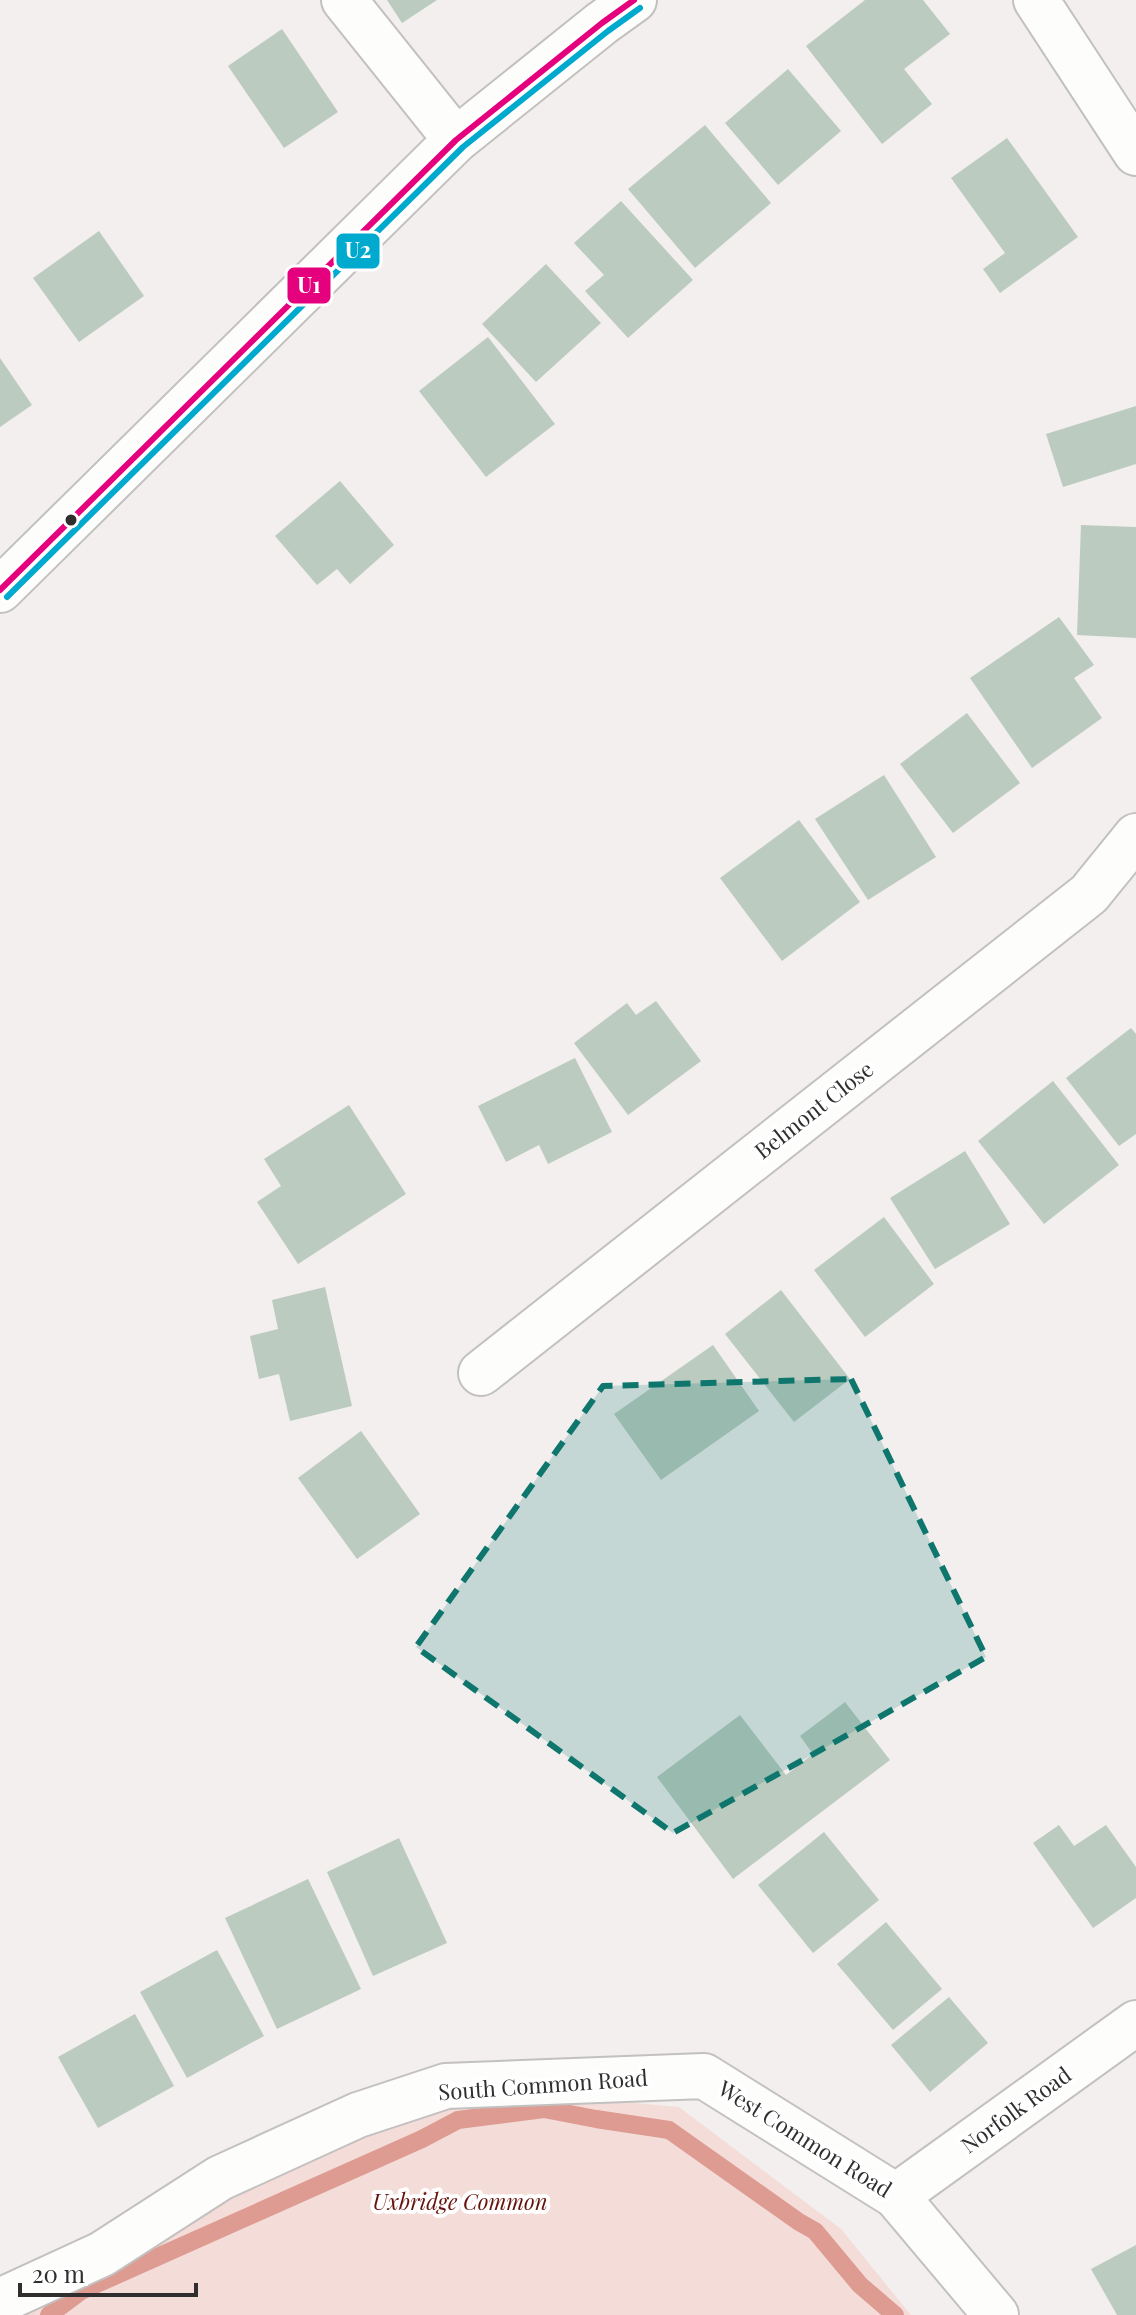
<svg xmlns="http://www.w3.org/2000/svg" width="1136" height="2315" font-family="'Playfair Display',serif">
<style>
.green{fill:#f4ddd9}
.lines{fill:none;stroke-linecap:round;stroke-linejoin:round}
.stream{stroke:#dd9b92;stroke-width:18}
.building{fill:#bccbbf}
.street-casing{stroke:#c3c0c0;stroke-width:48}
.secondary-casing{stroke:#c3c0c0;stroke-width:48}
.street{stroke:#fdfdfc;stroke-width:44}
.secondary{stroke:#fdfdfc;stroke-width:44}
.bus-1-casing{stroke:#fff;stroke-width:12}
.bus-2-casing{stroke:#fff;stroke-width:12}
.bus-1{stroke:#e5007d;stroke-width:6}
.bus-2{stroke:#00a9ce;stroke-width:6}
.marked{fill:#0f766e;fill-opacity:0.2;stroke:#0f766e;stroke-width:6;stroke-dasharray:16 10;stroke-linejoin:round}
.bus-dot{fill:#302e2e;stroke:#fff;stroke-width:3}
.labels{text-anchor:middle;stroke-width:8;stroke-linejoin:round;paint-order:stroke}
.street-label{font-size:22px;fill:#302e2e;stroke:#fff}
.park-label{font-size:22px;font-style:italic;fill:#66120c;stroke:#fff}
.line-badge{stroke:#fff;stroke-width:3}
.badge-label{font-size:22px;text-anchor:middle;font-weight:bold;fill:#fff}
</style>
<rect width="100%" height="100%" fill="#f2efee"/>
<path class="green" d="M446 2086 679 2107 841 2229 911 2315H0Z"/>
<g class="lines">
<path class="stream" d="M49 2315 81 2291 422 2139 458 2120 544 2109 596 2119 669 2130 799 2222 815 2231 860 2285 895 2315"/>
</g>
<g class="building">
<path d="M387 0H437L402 23Z"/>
<path d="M865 0H923L950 34 904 69 932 104 882 144 806 46Z"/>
<path d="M282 29 338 112 284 148 228 66Z"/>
<path d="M788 69 841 131 778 185 725 123Z"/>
<path d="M705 125 771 203 695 268 628 189Z"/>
<path d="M1007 138 1078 237 1000 293 983 269 1005 253 951 178Z"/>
<path d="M621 201 693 280 628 338 585 291 604 275 574 243Z"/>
<path d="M99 231 144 296 79 342 33 278Z"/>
<path d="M546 264 601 323 536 382 482 324Z"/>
<path d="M488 337 555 424 486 477 419 391Z"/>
<path d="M0 358 32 405 0 427Z"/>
<path d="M1136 406V464L1063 487 1046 434Z"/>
<path d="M340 481 394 545 350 584 337 569 317 585 275 536Z"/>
<path d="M1081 525 1136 527V638L1077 635Z"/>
<path d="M1059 617 1094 665 1074 678 1102 718 1032 768 970 678Z"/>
<path d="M967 713 1020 783 953 833 900 764Z"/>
<path d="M884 775 936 857 868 900 815 819Z"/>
<path d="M799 820 860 902 782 961 720 878Z"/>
<path d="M656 1001 701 1061 628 1115 574 1043 627 1003 636 1015Z"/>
<path d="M1131 1028 1136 1034V1134L1119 1146 1066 1078Z"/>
<path d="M575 1058 612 1132 548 1164 539 1145 506 1162 478 1106Z"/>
<path d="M1053 1081 1119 1165 1044 1224 978 1141Z"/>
<path d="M349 1105 406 1194 298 1264 257 1202 281 1186 264 1159Z"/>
<path d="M965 1151 1010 1224 935 1269 890 1198Z"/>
<path d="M884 1217 934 1284 865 1337 814 1270Z"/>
<path d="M325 1287 352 1406 290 1421 279 1374 259 1379 250 1336 278 1329 272 1300Z"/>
<path d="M781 1290 850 1379 794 1422 725 1334Z"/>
<path d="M713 1345 759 1411 661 1480 614 1414Z"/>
<path d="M361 1431 420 1514 357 1559 298 1478Z"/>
<path d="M845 1702 890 1760 733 1879 657 1777 740 1715 786 1775 813 1754 800 1736Z"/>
<path d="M1059 1825 1074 1846 1106 1825 1136 1867V1898L1093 1928 1033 1843Z"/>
<path d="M824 1832 879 1900 813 1953 758 1885Z"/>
<path d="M399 1838 447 1943 373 1976 327 1872Z"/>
<path d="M308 1879 361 1989 277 2029 225 1918Z"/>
<path d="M886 1922 942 1989 893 2030 837 1964Z"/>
<path d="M217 1950 264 2036 187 2078 140 1992Z"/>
<path d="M949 1997 988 2043 930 2092 891 2045Z"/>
<path d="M135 2014 174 2086 98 2128 58 2057Z"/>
<path d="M1136 2245V2315H1117L1091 2269Z"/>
</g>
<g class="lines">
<defs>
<g id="street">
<path d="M344 0 456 140"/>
<path d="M1036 0 1136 153"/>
<path d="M481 1373 1089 894 1136 836"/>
<path d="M896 2196 1136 2023"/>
<path d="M0 2301 102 2254 220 2178 358 2115 446 2086 704 2076 896 2196 996 2315"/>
</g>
<path id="secondary" d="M0 590 456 140 602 23 634 0"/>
</defs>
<use href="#street" class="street-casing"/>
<use href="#secondary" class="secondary-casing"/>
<use href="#street" class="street"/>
<use href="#secondary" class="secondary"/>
<defs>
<path id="bus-1" d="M0 590 456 140 602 23 634 0"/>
<path id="bus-2" d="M7 597 463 147 608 31 640 8"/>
</defs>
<use href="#bus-1" class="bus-1-casing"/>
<use href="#bus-2" class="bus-2-casing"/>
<use href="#bus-1" class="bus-1"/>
<use href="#bus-2" class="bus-2"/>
</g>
<path class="marked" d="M851 1379 986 1657 673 1833 416 1647 603 1386Z"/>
<circle class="bus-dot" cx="71" cy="520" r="7"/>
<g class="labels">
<g class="street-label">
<text transform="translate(814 1110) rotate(-38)" y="8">Belmont Close</text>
<text transform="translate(543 2085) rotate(-4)" y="8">South Common Road</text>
<text transform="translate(1016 2110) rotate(-36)" y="8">Norfolk Road</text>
<text transform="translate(805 2139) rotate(32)" y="8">West Common Road</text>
</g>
<g class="park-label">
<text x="460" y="2210">Uxbridge Common</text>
</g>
</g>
<g class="line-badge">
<rect x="335" y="232" width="46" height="38" rx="8" fill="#00a9ce"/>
<rect x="286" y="266" width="46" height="39" rx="8" fill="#e5007d"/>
</g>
<g class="badge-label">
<text x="358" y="258">U2</text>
<text x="309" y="293">U1</text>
</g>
<path d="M20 2283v12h176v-12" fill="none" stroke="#302e2e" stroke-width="4"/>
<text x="32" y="2283" font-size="24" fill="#302e2e" stroke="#ffffff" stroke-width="6" paint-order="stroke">20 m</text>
</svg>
